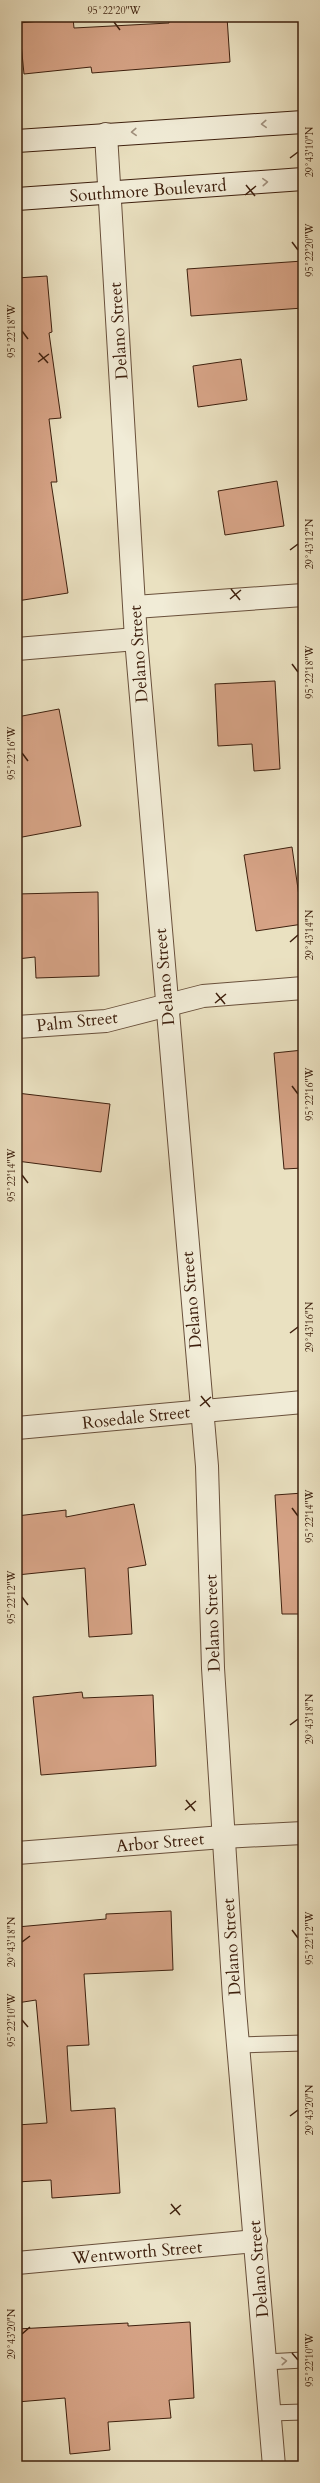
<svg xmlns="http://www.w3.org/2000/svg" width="320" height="2483" font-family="Cardo,serif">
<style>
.building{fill:#d6a386;stroke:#3e200e}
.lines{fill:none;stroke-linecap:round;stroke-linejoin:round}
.lane-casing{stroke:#69503b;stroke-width:17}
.street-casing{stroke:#69503b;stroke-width:24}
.secondary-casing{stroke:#3e200e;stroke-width:24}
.lane{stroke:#f1ecd7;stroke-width:15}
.street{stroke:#f1ecd7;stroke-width:22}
.secondary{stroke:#f1ecd7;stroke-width:22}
.oneway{stroke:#a0907d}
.ticks{fill:none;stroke:#3e200e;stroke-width:1.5}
.labels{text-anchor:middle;stroke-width:3;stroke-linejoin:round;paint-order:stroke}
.street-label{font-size:17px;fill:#3e200e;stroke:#f1ecd7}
.neatline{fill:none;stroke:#3e200e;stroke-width:1.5}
.ticks-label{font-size:10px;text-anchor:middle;fill:#3e200e}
</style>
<rect width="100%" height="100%" fill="#eae1c1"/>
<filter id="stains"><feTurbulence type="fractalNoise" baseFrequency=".005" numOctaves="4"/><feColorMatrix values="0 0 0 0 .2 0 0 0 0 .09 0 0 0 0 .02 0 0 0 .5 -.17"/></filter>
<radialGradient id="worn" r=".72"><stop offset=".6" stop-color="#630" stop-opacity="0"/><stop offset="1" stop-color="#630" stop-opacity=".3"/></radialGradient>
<g class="building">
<path d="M169 17H227L230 62 92 73 91 67 24 74 19 23 73 18 74 28 169 23Z"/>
<path d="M303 261V308L191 316 187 269Z"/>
<path d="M47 276 52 332 49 333 61 418 49 419 57 482H51L68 593 17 601V278Z"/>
<path d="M241 359 247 400 198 407 193 366Z"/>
<path d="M277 481 284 526 225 535 218 491Z"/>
<path d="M275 681 280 769 254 771 252 744 218 746 215 684Z"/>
<path d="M59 709 81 826 17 838V717Z"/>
<path d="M292 847 303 924 256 931 244 855Z"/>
<path d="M98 892 99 976 36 978 35 957 17 959V894Z"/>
<path d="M303 1050V1168L284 1169 274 1053Z"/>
<path d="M17 1093 110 1104 101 1172 17 1161Z"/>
<path d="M303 1493V1614H282L275 1495Z"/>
<path d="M134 1504 146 1565 128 1568 132 1634 89 1637 85 1568 17 1575V1516L66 1510V1517Z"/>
<path d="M82 1692 83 1698 153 1695 156 1766 41 1775 33 1697Z"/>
<path d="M171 1911 173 1970 84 1974 89 2045 67 2046 71 2111 115 2108 120 2193 52 2198 51 2180 17 2182V2125L47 2123 36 2000 17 2003V1927L106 1919V1914Z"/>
<path d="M190 2322 194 2398 169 2400 171 2418 108 2422 110 2450 70 2454 65 2398 17 2402V2329L128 2323V2326Z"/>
</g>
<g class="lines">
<defs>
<g id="lane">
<path d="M239 2045 303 2043"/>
<path d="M266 2362 303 2360"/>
<path d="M270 2413 303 2412"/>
</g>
<g id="street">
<path d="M106 134 136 639 207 1466 213 1668 234 1998 274 2466"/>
<path d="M135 607 303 595"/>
<path d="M17 649 136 639"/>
<path d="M17 1027 106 1021 203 996 303 988"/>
<path d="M17 1428 303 1402"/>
<path d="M17 1853 223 1837 303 1833"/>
<path d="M17 2263 256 2241"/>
</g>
<g id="secondary">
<path d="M17 141 303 122"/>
<path d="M17 199 303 179"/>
</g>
</defs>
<use href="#lane" class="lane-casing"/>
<use href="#street" class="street-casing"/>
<use href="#secondary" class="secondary-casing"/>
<use href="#lane" class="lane"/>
<use href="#street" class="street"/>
<use href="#secondary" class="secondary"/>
</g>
<defs><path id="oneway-chevron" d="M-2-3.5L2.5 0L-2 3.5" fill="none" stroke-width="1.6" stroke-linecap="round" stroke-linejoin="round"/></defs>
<g class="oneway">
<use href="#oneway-chevron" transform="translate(264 124) rotate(177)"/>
<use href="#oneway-chevron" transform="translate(134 132) rotate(177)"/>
<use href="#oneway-chevron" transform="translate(265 182) rotate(-4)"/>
<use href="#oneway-chevron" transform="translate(284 2361) rotate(-4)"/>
</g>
<path class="ticks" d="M114 22 120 30M290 158 298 152M246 185 255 196M245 195 256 186M292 242 298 250M22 331 28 339M39 353 48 363M38 362 49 354M290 550 298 544M231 589 240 600M230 599 241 590M292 664 298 672M22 753 28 761M290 942 298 935M216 993 225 1004M215 1003 226 994M292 1086 298 1094M22 1175 28 1183M290 1333 298 1327M201 1396 210 1407M200 1406 211 1397M292 1508 298 1516M22 1597 28 1605M290 1725 298 1719M186 1800 195 1811M185 1810 196 1801M292 1930 298 1938M22 1942 30 1936M22 2020 28 2027M290 2116 298 2110M171 2204 180 2215M170 2214 181 2205M22 2334 30 2327M292 2353 298 2360"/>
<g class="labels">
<g class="street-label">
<text transform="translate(148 190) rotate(-4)" y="6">Southmore Boulevard</text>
<text transform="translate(118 331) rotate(-94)" y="6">Delano Street</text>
<text transform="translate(138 654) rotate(-94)" y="6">Delano Street</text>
<text transform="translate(164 977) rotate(-95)" y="6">Delano Street</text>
<text transform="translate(77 1021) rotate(-6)" y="6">Palm Street</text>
<text transform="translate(191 1300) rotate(-95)" y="6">Delano Street</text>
<text transform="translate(136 1417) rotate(-6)" y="6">Rosedale Street</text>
<text transform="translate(212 1623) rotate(-92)" y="6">Delano Street</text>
<text transform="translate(160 1842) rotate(-5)" y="6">Arbor Street</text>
<text transform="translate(231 1947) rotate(-94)" y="6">Delano Street</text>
<text transform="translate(137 2252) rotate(-5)" y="6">Wentworth Street</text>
<text transform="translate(258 2269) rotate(-95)" y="6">Delano Street</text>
</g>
</g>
<rect width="320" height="2483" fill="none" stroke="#eae1c1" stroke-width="44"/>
<rect x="22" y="22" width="276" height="2439" class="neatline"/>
<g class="ticks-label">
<text x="114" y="14">95°22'20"W</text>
<text transform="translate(309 152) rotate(-90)" y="4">29°43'10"N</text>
<text transform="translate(309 250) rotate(-90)" y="4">95°22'20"W</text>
<text transform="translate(11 331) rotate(-90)" y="4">95°22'18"W</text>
<text transform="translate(309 544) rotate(-90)" y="4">29°43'12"N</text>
<text transform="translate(309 672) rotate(-90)" y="4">95°22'18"W</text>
<text transform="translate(11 753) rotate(-90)" y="4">95°22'16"W</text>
<text transform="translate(309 935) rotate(-90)" y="4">29°43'14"N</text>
<text transform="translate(309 1094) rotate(-90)" y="4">95°22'16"W</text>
<text transform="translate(11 1175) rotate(-90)" y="4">95°22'14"W</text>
<text transform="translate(309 1327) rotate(-90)" y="4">29°43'16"N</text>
<text transform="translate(309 1516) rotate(-90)" y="4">95°22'14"W</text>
<text transform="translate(11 1597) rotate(-90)" y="4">95°22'12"W</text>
<text transform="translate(309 1719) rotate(-90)" y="4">29°43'18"N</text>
<text transform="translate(309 1938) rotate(-90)" y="4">95°22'12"W</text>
<text transform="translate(11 1942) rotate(-90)" y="4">29°43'18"N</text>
<text transform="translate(11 2020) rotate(-90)" y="4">95°22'10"W</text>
<text transform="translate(309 2110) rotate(-90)" y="4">29°43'20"N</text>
<text transform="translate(11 2334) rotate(-90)" y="4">29°43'20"N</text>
<text transform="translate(309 2360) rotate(-90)" y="4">95°22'10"W</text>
</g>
<rect width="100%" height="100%" filter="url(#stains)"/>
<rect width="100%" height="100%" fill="url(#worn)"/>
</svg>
